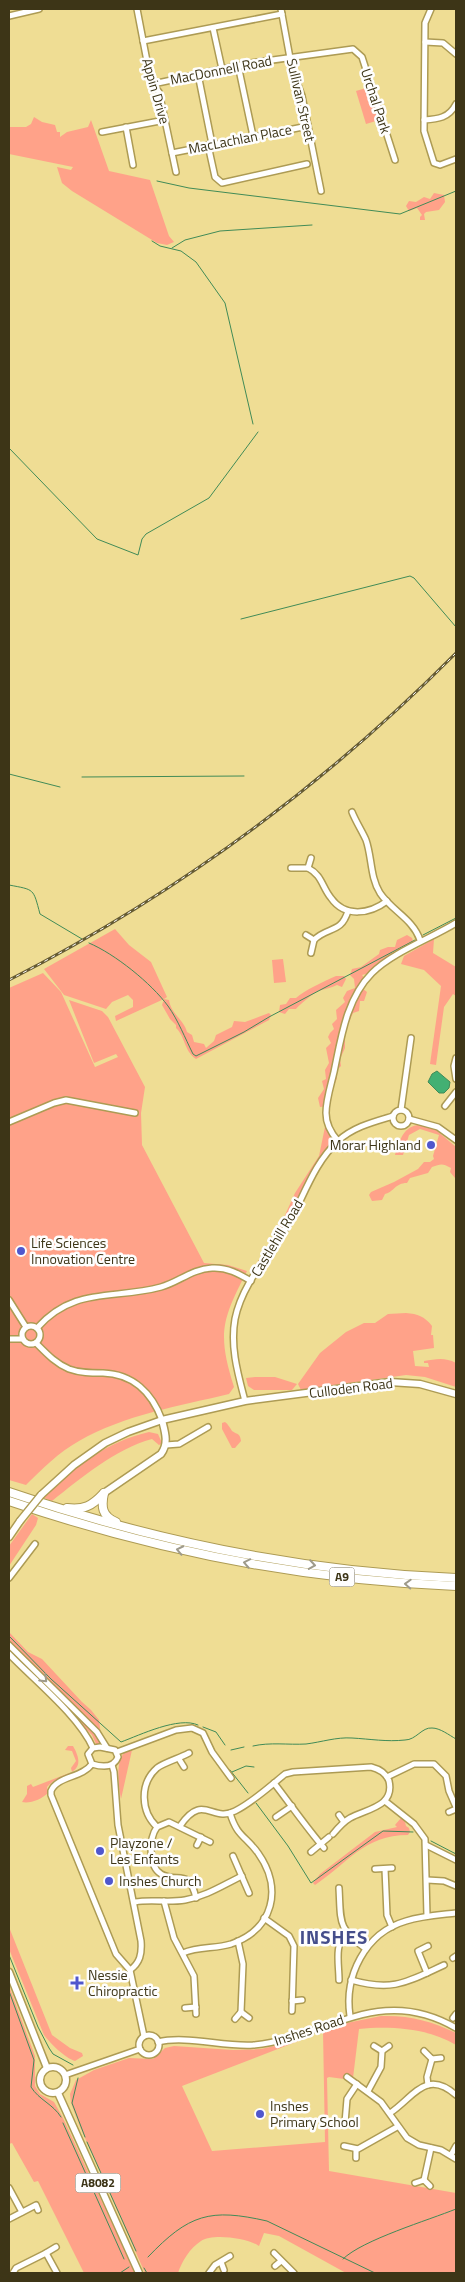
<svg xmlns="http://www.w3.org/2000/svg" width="465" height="2282" font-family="'Titillium Web',sans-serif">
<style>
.green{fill:#ffa289}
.water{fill:#43b073;stroke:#418b57}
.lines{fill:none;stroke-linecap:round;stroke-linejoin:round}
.stream{stroke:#418b57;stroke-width:1}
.minor-casing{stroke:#ad9b54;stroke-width:8}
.major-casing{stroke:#ad9b54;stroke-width:9}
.highway-casing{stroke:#ad9b54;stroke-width:10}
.minor{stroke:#fff;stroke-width:5}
.major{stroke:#fff;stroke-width:6}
.highway{stroke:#fff;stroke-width:8}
.rail-casing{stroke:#655b33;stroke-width:3}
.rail{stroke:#fefefe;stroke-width:1;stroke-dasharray:4;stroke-linecap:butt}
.major-bridge-casing{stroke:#ad9b54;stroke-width:9;stroke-linecap:butt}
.major-bridge{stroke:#fff;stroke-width:6}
.oneway{stroke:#9e9a8b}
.poi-dot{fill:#5057cd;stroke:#fefefe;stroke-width:2}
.labels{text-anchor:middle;stroke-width:5;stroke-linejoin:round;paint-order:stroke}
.shield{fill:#fefefe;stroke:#77715c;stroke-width:1}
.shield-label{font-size:12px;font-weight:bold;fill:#3d3517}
.street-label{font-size:14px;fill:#3d3517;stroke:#fefefe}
.poi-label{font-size:14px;fill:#3d3517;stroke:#fefefe;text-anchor:start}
.district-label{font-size:19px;font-weight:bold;letter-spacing:1px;fill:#454e8b;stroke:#fefefe}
</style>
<rect width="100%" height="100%" fill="#efdd94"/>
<g class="green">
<path d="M366 88 369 90 377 118 376 121 366 124 356 91Z"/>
<path d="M34 117 42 122 55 125 57 132H60V137L67 132 88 127 91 120 109 171 150 180 169 236 174 242 167 245 157 243 72 191 62 183 57 167 71 170 73 167 9 154V127H26L31 124Z"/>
<path d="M434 193 444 195 445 202 439 210 426 212 424 214 425 220H420V217L422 215 417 208 409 211 406 206 409 201 416 202 424 197 430 199Z"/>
<path d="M115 929 129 945 151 962 167 997 164 999 169 1000C171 1014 184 1020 187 1032L192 1035 194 1042 204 1044 206 1048 214 1041 216 1035 232 1027 234 1021 245 1022 269 1013 271 1015 269 1020 196 1059C184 1051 185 1036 176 1028V1025L170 1019 162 1005 164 999 116 1021 115 1016 133 1007V1000L128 995 112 1002 106 1009 64 995 44 969Z"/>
<path d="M407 935 412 938 414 944 373 967 370 973 362 975 367 981 363 989 367 992 364 1001H360L359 1011 353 1013 345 1031V1048L340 1059 341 1066 337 1070V1078L333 1088 327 1089C331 1096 333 1099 329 1106L320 1107 318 1098 324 1089 322 1081 326 1079 325 1070 329 1063 326 1048 331 1043 328 1037 330 1033 334 1029 332 1024 337 1019 336 1010 345 1002 343 998 347 991 355 988 354 979 350 975 352 969 361 967 379 954 380 950 388 947H395L397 940Z"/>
<path d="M434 939 433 953 456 967V996L453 994 444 1007 436 1065 430 1064 441 986 424 970 401 964 404 956Z"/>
<path d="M283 959 286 982 274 983 272 960Z"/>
<path d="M43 973 61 992 95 1067 118 1057 116 1054 94 1063 69 1000 102 1011 108 1017 145 1087 141 1113 142 1145 204 1263 228 1265 247 1271C222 1320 217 1333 234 1387L229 1394C179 1406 124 1415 79 1441 59 1452 42 1469 26 1485L9 1480V988Z"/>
<path d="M336 976H344L346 979 342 987 337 985C331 988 324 989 318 991 315 992 298 1006 296 1009H289L285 1014 279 1012 280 1005 286 1004 290 998H296C305 990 323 982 336 976Z"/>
<path d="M326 1122 334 1142 286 1225 250 1273 276 1235 295 1193 319 1156Z"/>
<path d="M419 1125 436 1130 456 1147 455 1150H456V1187L455 1178 450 1172 451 1168C442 1163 441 1164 432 1167L428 1173 410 1178 407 1183C395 1183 394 1192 385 1194L382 1200 372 1201 369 1195 371 1192 394 1182 418 1169 424 1162H430L434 1159 433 1156 439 1135 420 1129 409 1135 403 1155H395C399 1142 403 1126 419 1125Z"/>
<path d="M406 1313C418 1314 424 1316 432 1326L431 1335H433L434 1348 413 1351 415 1366 429 1367 428 1363H424V1361C436 1359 445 1357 456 1363V1387L425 1377 406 1375 301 1390 298 1384 320 1353 346 1332 364 1323H375L388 1314Z"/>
<path d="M255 1377H275L297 1384 292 1390H254L248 1386 246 1378Z"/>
<path d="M225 1422C228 1424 230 1428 232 1431 238 1435 240 1433 241 1441L235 1448H232L222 1429V1423Z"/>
<path d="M149 1432 158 1434 162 1443 159 1445 152 1439C115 1449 81 1478 52 1501L44 1498C71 1468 108 1441 149 1432Z"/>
<path d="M32 1514 38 1518 36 1525 9 1566V1546Z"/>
<path d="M9 1632 28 1652 42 1659 82 1702 91 1710 99 1720 102 1744H96L92 1735 54 1697 52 1688 39 1676 35 1678 9 1653Z"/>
<path d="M139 1745 132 1750 121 1799C119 1787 115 1763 124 1753 128 1749 135 1748 139 1745Z"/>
<path d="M68 1746H73C91 1777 59 1772 47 1787L48 1793C42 1799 30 1804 22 1802L27 1794V1786L31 1784 33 1787 72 1772 71 1768 76 1761 72 1751 65 1750Z"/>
<path d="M401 1818 405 1822 406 1826 409 1828 410 1832 408 1835C364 1835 348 1863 315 1885L313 1883 320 1874 375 1832 397 1827 395 1825Z"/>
<path d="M9 1927 52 2035 70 2048 82 2053 83 2056 75 2061C65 2058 50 2043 44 2035L9 1949Z"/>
<path d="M9 1986 35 2056V2086L40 2094 54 2102 63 2118 135 2273H84L38 2181 34 2182 12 2143 9 2144Z"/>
<path d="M381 2016C409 2015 432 2021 456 2033V2045C428 2028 390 2026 359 2029L353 2078 344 2079 329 2077 327 2078 329 2171 456 2193V2273H346L279 2236 264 2233 259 2246C248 2238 212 2233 201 2241 190 2248 182 2261 178 2273H145L80 2127 71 2103 70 2094 76 2080 94 2070 129 2058 153 2059 165 2048 174 2046 233 2050 261 2049 301 2040 182 2086 212 2151 325 2142 323 2031 342 2024Z"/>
</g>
<path class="water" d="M437 1071 450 1082 449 1088 444 1093H439L428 1082 432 1074Z"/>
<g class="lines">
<g class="stream">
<path d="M157 181 189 188 400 214 456 191"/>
<path d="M152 241 160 246 181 251 196 262 225 303 253 424"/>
<path d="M172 248 185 240 220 231 312 225"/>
<path d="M9 448 97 539 138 555 142 539 146 534 209 498 258 432"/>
<path d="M241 619 410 576 414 578 456 627"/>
<path d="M9 774 60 787"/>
<path d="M82 777 244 776"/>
<path d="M9 885C35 890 33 888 40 914L82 939"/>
<path d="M423 935 456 918"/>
<path d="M89 943C115 954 151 983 168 1006 178 1020 185 1038 193 1054L196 1056 244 1032 269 1017 415 940"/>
<path d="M9 1636 51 1679 121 1742C140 1735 179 1716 198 1725"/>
<path d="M203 1727 216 1732 225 1745"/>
<path d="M253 1746C270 1742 288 1745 306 1744 322 1742 336 1737 352 1738 370 1739 387 1742 405 1740 416 1740 422 1727 432 1728 440 1728 449 1735 456 1739"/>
<path d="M231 1750 244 1747"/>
<path d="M230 1770 248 1793"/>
<path d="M232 1772 246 1766 254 1767"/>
<path d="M256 1803 288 1846 311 1883 383 1831 413 1832"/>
<path d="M431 1841 456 1854"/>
<path d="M9 1955 38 2027 49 2048 53 2054 73 2065"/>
<path d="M9 1991 34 2060 31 2087C39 2100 53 2104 61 2117"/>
<path d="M78 2078 72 2103 85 2137"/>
<path d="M63 2123 124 2259"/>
<path d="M87 2142 136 2251"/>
<path d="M148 2257C189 2214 210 2208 267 2221L375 2273"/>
<path d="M343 2259C362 2240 429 2220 456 2209"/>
<path d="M144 2268 147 2273"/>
<path d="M120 2273 129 2267"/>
<path d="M130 2273H131"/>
</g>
<defs>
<g id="minor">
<path d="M137 9 151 82 159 92 176 172"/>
<path d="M281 9 292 69 302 96 321 191"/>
<path d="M431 9 425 23 424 131 434 163 440 165 456 159"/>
<path d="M9 16 39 9"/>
<path d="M213 28 222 69"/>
<path d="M143 41 282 14"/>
<path d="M425 42 443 43 456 54"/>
<path d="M238 65 253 136"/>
<path d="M198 74 212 144"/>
<path d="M153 84 251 63 353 49 362 57 395 160"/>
<path d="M424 120C438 119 449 118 456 104"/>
<path d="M126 127 133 165"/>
<path d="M102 132 165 120"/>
<path d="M208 145 215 177 222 183 307 164"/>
<path d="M172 153 308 126"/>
<path d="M352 812C356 822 362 831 366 840 372 857 370 877 380 893 392 911 413 919 420 940"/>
<path d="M311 858 308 868C322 875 322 887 331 898 345 918 370 914 387 901"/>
<path d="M291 868H308"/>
<path d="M306 935 314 940C328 926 341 934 348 911"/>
<path d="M311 953 314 940"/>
<path d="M456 1058 454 1066 456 1079"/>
<path d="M445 1106 456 1092"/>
<circle cx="401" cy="1118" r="8"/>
<path d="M401 1110 411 1038"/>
<path d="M409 1119 438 1127 456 1140"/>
<path d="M9 1122 54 1103 66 1100 135 1113"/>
<path d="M338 1141C331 1133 326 1124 326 1113 326 1100 331 1085 334 1072 341 1039 346 999 372 973 393 952 430 939 456 923"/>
<path d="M9 1300 26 1327"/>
<circle cx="31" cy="1335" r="9"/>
<path d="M37 1328C74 1286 114 1300 161 1287 179 1282 192 1269 212 1268 227 1267 239 1274 251 1281"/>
<path d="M9 1339H22"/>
<path d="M36 1343C46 1353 55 1363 69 1369 80 1373 91 1373 103 1373 133 1374 152 1393 162 1420"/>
<path d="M245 1401C238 1374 230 1347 235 1319 242 1283 271 1253 289 1223 304 1196 314 1163 338 1141 353 1127 373 1122 393 1116"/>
<path d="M166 1445 179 1444 208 1427"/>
<path d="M9 1578 35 1544"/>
<path d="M9 1645 97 1732 107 1748"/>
<path d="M9 1654C34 1680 79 1716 93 1748"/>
<path d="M100 1747 115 1750 118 1757C114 1768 102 1767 92 1764L88 1754 93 1748Z"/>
<path d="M117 1752 176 1730 192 1728 203 1733 212 1752 231 1778"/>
<path d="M179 1759 184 1767"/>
<path d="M92 1764C82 1778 57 1776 51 1791V1795L116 1954 130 1970 144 2036"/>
<path d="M112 1765 114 1772 118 1825 141 1941C142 1954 140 1963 130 1970"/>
<path d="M387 1777 414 1764H434L446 1776 449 1791 456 1807"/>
<path d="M274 1783C291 1805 306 1827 324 1848"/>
<path d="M385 1801 414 1824 425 1839 427 1916"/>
<path d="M449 1812 456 1809"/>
<path d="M339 1815 344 1822"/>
<path d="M276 1817 292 1806"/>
<path d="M180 1826C203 1792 212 1823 235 1811 253 1802 269 1787 285 1774L293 1772 371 1767C379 1769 386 1773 389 1781 395 1807 366 1809 350 1818 343 1822 338 1828 333 1834"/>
<path d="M157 1827C141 1812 139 1784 157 1768 163 1763 180 1758 189 1753"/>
<path d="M197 1845 201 1837"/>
<path d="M426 1845 456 1860"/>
<path d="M311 1852 329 1837"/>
<path d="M233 1856 249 1893"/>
<path d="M375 1869 392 1868"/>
<path d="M385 1869 387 1915 392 1927"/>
<path d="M427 1880 444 1881 456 1886"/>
<path d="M339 1888C341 1922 337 1928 366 1949"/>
<path d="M196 1898C189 1867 177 1884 161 1874 148 1866 149 1838 157 1827L169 1822 210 1842"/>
<path d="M164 1901 174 1938 194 1976 196 2014"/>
<path d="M135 1902C151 1899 168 1903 185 1900 207 1896 223 1885 242 1876"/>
<path d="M264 1918 289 1936 294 1946 292 2011"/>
<path d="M238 1941 243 1964 241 2012"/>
<path d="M183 1953C199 1946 215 1949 231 1944 274 1929 283 1888 258 1853 246 1836 237 1837 230 1813"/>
<path d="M453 1958 456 1956"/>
<path d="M427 1973 418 1951 428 1946"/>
<path d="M339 1980C339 1964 334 1945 346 1933"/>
<path d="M351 1980C393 1992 407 1982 444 1965"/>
<path d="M292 2001 302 2000"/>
<path d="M185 2008 196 2007"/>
<path d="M350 2016C344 1976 365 1933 406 1921 422 1916 439 1915 456 1913"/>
<path d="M453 2018 456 2014"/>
<path d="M235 2019 241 2012 249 2018"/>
<circle cx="149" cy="2045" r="10"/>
<path d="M158 2042C186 2035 223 2047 253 2045 327 2038 378 1983 456 2028"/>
<path d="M374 2046 382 2051 389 2046"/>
<path d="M424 2051 432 2059 441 2058"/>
<path d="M65 2075 140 2049"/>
<path d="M347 2077 381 2102 407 2138 419 2145 441 2150 456 2159"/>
<path d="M428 2085 427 2077 432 2059"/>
<path d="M368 2091 381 2067 382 2051"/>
<path d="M390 2113C413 2098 426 2068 456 2095"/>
<path d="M345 2123 347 2099 357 2084"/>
<path d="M344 2146 358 2149 397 2127"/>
<path d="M451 2155 456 2146"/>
<path d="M356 2158V2149"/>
<path d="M424 2180 431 2148"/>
<path d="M415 2183 424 2180 430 2186"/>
<path d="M9 2188 22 2212"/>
<path d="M9 2219 36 2205 38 2210"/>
<path d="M46 2253 56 2247"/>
<path d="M274 2253 294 2273"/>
<path d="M221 2262 224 2270"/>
<path d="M275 2266 281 2261"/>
<path d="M13 2273 16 2268 46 2253 57 2273"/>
<path d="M209 2273 215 2265 230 2256"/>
</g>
<g id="major">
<path d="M104 1493 161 1454C169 1443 165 1432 162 1420"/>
<path d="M41 1495 74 1465 105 1443 128 1432 162 1420 245 1401 390 1382 420 1384 456 1394"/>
<path d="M9 1537 20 1521"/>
<path d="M9 1972 47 2068"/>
<circle cx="53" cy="2080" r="13"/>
<path d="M58 2093 139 2273"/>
</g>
<g id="highway">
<path d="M9 1492C153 1541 304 1572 456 1578"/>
<path d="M104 1493C101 1507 102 1516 116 1522"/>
<path d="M9 1501C153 1550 304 1580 456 1586"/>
<path d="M67 1508C84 1510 92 1506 104 1493"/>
</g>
</defs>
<use href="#minor" class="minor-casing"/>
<use href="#major" class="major-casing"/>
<use href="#highway" class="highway-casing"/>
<use href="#minor" class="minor"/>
<use href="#major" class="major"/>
<use href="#highway" class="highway"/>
<defs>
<path id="rail" d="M9 980C175 895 325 785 456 653"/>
</defs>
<use href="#rail" class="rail-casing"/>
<use href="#rail" class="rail"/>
<defs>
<path id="major-bridge" d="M20 1521 41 1495"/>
</defs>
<use href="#major-bridge" class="major-bridge-casing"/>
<use href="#major-bridge" class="major-bridge"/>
</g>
<defs><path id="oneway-chevron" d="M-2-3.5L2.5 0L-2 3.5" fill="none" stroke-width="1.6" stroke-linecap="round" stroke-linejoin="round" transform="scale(1.25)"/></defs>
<g class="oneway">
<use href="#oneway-chevron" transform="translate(180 1550) rotate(-168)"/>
<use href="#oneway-chevron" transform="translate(247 1563) rotate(-169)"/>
<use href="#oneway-chevron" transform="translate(312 1565) rotate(9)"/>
<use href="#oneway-chevron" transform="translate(408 1584) rotate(-177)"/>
<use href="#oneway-chevron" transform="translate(44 1679) rotate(44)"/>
</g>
<g class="poi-dot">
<circle cx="431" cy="1145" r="5"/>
<circle cx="21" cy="1251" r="5"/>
<circle cx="100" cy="1851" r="5"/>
<circle cx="109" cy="1881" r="5"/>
<path d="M74.5 1975.5h5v5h5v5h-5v5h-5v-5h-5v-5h5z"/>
<circle cx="260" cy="2114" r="5"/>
</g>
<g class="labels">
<g class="shield">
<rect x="329.5" y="1567.5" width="25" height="19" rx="4"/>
<rect x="75.5" y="2173.5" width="45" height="19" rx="4"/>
</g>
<g class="shield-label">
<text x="342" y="1581">A9</text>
<text x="98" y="2187">A8082</text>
</g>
<g class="street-label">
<text transform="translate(221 70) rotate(-11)" y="5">MacDonnell Road</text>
<text transform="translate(156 91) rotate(74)" y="5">Appin Drive</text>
<text transform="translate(301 100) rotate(77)" y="5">Sullivan Street</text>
<text transform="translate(376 101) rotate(72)" y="5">Urchal Park</text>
<text transform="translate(240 139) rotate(-11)" y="5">MacLachlan Place</text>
<text transform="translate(277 1238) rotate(-59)" y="5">Castlehill Road</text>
<text transform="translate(351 1388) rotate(-7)" y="5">Culloden Road</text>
<text transform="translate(309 2030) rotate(-18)" y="5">Inshes Road</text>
</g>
<g class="poi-label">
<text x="421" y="1150" text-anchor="end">Morar Highland</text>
<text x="31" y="1248">Life Sciences<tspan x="31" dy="16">Innovation Centre</tspan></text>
<text x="110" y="1848">Playzone /<tspan x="110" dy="16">Les Enfants</tspan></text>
<text x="119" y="1886">Inshes Church</text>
<text x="88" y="1980">Nessie<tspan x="88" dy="16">Chiropractic</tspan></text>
<text x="270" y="2111">Inshes<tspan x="270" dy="16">Primary School</tspan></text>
</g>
<g class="district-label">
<text x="334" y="1944">INSHES</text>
</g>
</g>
<rect width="465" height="2282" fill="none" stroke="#3d3517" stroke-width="20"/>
</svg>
